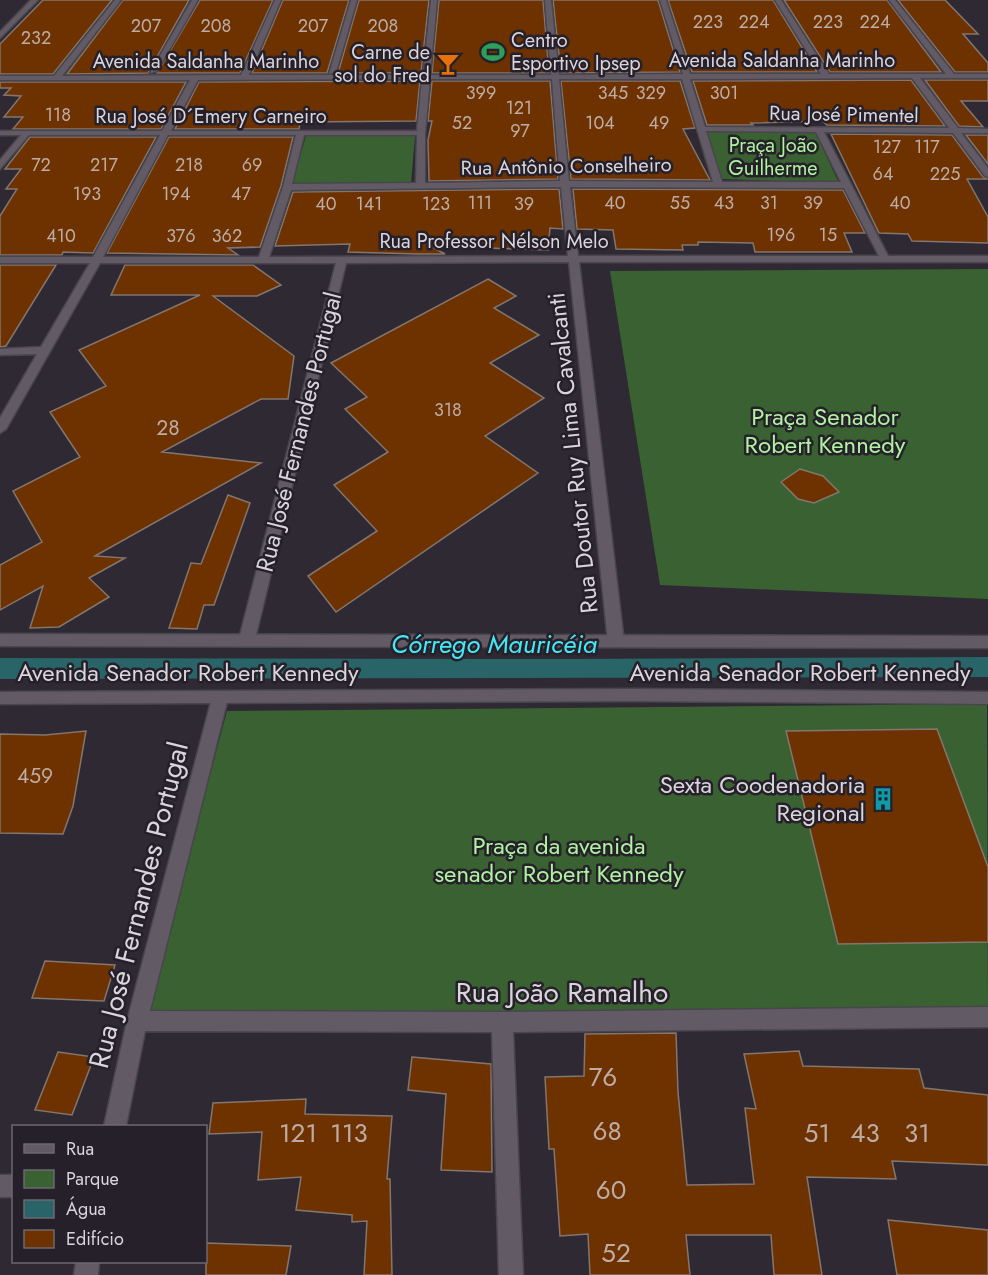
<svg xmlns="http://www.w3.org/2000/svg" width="988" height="1275" viewBox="0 0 988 1275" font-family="Jost,sans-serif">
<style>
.green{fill:#3a6132}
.water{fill:#296468}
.building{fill:#6d3200;stroke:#83766f;stroke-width:1.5}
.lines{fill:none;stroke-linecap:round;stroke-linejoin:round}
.service-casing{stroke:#49454d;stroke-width:3}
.minor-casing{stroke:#49454d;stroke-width:3}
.tertiary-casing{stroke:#49454d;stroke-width:3}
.service{fill:#625b66;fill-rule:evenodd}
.minor{fill:#625b66;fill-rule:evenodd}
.tertiary{fill:#625b66;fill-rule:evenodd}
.labels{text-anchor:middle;stroke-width:5;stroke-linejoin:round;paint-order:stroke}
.far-number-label{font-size:18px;fill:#beaca4}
.far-poi-label{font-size:20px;fill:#d9d5db;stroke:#252029;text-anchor:start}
.far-street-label{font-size:20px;fill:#d9d5db;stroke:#252029}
.far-park-label{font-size:20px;fill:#aef39f;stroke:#252029}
.number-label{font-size:21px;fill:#beaca4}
.park-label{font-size:24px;fill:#aef39f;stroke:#252029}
.street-label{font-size:24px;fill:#d9d5db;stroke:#252029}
.poi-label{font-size:24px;fill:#d9d5db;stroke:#252029;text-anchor:end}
.water-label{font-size:26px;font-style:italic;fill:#45e9f5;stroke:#252029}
.near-number-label{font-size:26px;fill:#beaca4}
.near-street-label{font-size:28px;fill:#d9d5db;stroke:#252029}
</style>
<rect width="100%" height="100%" fill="#2f2933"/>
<path class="green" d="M706 132H815L839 183 721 179Z
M306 136H415L411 183H292Z
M988 269V599L660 585 610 271Z
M987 704 988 1006 523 1013 147 1012 227 711Z"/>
<path class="water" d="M988 657V677L0 679V658L563 659Z"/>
<path class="building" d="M43 0H112L53 74H0V44Z
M123 0H189L148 73 67 74Z
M200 0H273L240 73H157Z
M283 0H349L327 73H252Z
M359 0H429L421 73H338Z
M439 0H543L549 73H432Z
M553 0H658L680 72 561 73Z
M668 0H773L817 72H692Z
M784 0H887L941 72H830Z
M898 0H945L978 34H963L988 63V72H955Z
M911 80 945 126 827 125 822 121 751 123 753 125H707L693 81Z
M925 80H988V101H961L983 127 959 126Z
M420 81 416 121 300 122 299 129H175L199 82Z
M432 81H550L558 179 429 181 428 140 432 121H428Z
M561 81H680L695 128 683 129 710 180 571 179Z
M0 82H186L161 129H13L23 117H4L21 96 4 95 11 88H0Z
M831 134 952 135 983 177 988 179H967L988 217V243L912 241 908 234 879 233Z
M966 135H988V164Z
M30 137H156L93 253 63 252 62 255H0V216L17 189H6L21 169H5Z
M169 137H293L281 186 260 247 228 248 238 255 107 253Z
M559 189 563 229 550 228 548 250 430 246 445 254H418L348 252 350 244 275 246 293 192Z
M573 189 843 190 865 233H844L852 252H755L753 243 698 242V245H682L683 250 616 249 613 230 577 229Z
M0 265H56L6 346 0 347Z
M125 265H253L281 285 257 296H213L294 356 288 399H261L162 452 261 463 95 556 125 558 89 578 109 597 59 627 30 628 43 586 0 610V565L42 542 13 491 80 457 50 412 106 386 79 350 200 295H111Z
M488 279 516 296 494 308 539 335 490 363 544 398 485 436 538 473 336 612 308 576 377 531 334 485 388 452 345 409 367 397 331 363Z
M800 469 823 476 839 492 814 503 798 499 781 482Z
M228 495 250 503 214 605H204L197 629 169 628 191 563 201 564Z
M937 729 988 867V942L838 944 786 731Z
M86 731 73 806 63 834 0 833V734L45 735Z
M45 961 115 965 104 1001 32 998Z
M676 1033 678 1092 687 1185 754 1184 745 1108 756 1109 744 1054 799 1051 803 1066 919 1069 924 1088 988 1095V1165L892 1161 896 1179 807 1177 822 1275H774L771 1235H686L690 1275H590L588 1234 560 1236 554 1149H549L545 1077 584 1076 585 1034Z
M58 1052 94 1057 72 1115 35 1110Z
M412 1057 491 1064 492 1172 441 1170 446 1094 408 1090Z
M306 1099 305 1114 392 1116 387 1179H390L392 1275H364L367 1221 352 1222V1215L296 1210 301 1177 258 1180 262 1132 209 1134 213 1103Z
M888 1220 988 1230V1275H897Z
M206 1243 291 1246 286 1275H206Z"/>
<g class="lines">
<g class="service-casing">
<path id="service" d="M31 0H38L0 38V32Z
M192 0H198L157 71 150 73Z
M351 0H357L336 72 329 74Z"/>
</g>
<g class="minor-casing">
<path id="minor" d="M115 0H121L62 76 241 75 275 0H281L249 75H423L431 0H437L430 75H551L545 0H551L559 75 683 74 660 0H666L690 74H821L775 0H781L829 74H946L889 0H895L954 74H988V78H920L958 128 988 129V133H961L988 168V177L985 176 953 133 824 132 888 256H988V262H579L624 642 621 646H611L608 642 569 262 346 263 255 639 252 643H242L239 639 336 263H100L6 429 0 433V418L37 354 0 355V349L41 347 90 263H0V257H93L160 135H29L0 169V160L21 135H0V131H162L190 80H0V76H54ZM912 78 949 128 705 127 690 79ZM422 79 417 131H171L198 80ZM430 79H552L560 181 425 183V133ZM559 79H682L713 182 569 181ZM706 131 816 132 841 182H722ZM168 135H296L283 187 259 257H103ZM304 135H417L416 183 292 184ZM561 187 568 256 269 257 291 190ZM570 187 844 188 879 256H578Z
M220 692 226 694 228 698 150 1011 502 1012 988 1007V1027L513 1032 523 1275H499L492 1032 145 1031 126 1126H104L127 1021 212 698 214 694Z
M0 1175H14V1197H0Z
M76 1262H99L98 1275H74Z"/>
</g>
<g class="tertiary-casing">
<path id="tertiary" d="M0 634 988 636V648L0 646Z
M633 689 988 692V704L633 701 0 704V692Z"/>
</g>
<use href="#service" class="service"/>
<use href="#minor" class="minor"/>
<use href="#tertiary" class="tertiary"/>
</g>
<defs>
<g id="stadium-bare" transform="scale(1.8)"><path d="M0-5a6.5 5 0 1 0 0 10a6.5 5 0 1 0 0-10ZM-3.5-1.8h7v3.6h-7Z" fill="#2e9e5b" stroke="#252029" stroke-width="2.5" paint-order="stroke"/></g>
<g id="bar-bare" transform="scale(1.8)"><path d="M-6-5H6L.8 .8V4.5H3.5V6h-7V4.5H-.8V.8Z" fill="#e8710a" stroke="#252029" stroke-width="2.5" paint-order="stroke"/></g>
<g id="building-bare" transform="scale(1.8)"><path d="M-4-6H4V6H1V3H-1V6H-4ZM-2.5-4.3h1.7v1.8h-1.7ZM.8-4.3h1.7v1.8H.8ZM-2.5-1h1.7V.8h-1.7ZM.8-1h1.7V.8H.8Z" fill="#0f9aa8" stroke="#252029" stroke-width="2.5" paint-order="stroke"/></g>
</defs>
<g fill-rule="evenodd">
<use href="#stadium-bare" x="493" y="52"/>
<use href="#bar-bare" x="448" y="64"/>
<use href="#building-bare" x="883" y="799"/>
</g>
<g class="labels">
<g class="far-number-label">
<text x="708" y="28">223</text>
<text x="754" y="28">224</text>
<text x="828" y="28">223</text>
<text x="875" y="28">224</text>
<text x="146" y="32">207</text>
<text x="216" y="32">208</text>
<text x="313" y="32">207</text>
<text x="383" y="32">208</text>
<text x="36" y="44">232</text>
<text x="481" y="99">399</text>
<text x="613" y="99">345</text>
<text x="651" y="99">329</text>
<text x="724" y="99">301</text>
<text x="519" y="114">121</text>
<text x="58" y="121">118</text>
<text x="462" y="129">52</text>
<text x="600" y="129">104</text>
<text x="659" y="129">49</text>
<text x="520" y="137">97</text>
<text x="887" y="153">127</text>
<text x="927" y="153">117</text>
<text x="41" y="171">72</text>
<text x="104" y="171">217</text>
<text x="189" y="171">218</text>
<text x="252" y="171">69</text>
<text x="883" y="180">64</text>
<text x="945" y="180">225</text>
<text x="87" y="200">193</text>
<text x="176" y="200">194</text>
<text x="241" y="200">47</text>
<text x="480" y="209">111</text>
<text x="615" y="209">40</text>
<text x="680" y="209">55</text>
<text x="724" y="209">43</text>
<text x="769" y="209">31</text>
<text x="813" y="209">39</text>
<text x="900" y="209">40</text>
<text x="326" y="210">40</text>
<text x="369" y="210">141</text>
<text x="436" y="210">123</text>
<text x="524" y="210">39</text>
<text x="781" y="241">196</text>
<text x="828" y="241">15</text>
<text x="61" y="242">410</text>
<text x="181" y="242">376</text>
<text x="227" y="242">362</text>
<text x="448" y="416">318</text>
</g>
<g class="far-poi-label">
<text x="511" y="47">Centro<tspan x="511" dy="23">Esportivo Ipsep</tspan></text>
<text x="430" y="59" text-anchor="end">Carne de<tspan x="430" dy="23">sol do Fred</tspan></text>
</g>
<g class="far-street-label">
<text x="782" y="67">Avenida Saldanha Marinho</text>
<text x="206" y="68">Avenida Saldanha Marinho</text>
<text transform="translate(844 114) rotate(1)" y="7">Rua José Pimentel</text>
<text x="211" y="123">Rua José D´Emery Carneiro</text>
<text transform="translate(566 166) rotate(-1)" y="7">Rua Antônio Conselheiro</text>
<text x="494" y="248">Rua Professor Nélson Melo</text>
</g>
<g class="far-park-label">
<text x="773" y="152">Praça João<tspan x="773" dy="23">Guilherme</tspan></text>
</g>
<g class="number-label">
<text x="168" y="435">28</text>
<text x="35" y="783">459</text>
</g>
<g class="park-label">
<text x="825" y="425">Praça Senador<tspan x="825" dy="28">Robert Kennedy</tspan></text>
<text x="559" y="854">Praça da avenida<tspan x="559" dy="28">senador Robert Kennedy</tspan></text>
</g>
<g class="street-label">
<text transform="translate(299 432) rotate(-76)" y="8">Rua José Fernandes Portugal</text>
<text transform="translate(573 453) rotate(-96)" y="8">Rua Doutor Ruy Lima Cavalcanti</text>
<text x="188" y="681">Avenida Senador Robert Kennedy</text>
<text x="800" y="681">Avenida Senador Robert Kennedy</text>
</g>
<g class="poi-label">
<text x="865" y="793">Sexta Coodenadoria<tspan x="865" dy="28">Regional</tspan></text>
</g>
<g class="water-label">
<text x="494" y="653">Córrego Mauricéia</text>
</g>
<g class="near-number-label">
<text x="603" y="1086">76</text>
<text x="607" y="1140">68</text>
<text x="298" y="1142">121</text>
<text x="349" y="1142">113</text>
<text x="817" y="1142">51</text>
<text x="865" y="1142">43</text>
<text x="917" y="1142">31</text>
<text x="611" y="1199">60</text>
<text x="616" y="1262">52</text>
</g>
<g class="near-street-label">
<text transform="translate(138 905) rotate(-76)" y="10">Rua José Fernandes Portugal</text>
<text x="562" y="1002">Rua João Ramalho</text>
</g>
</g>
<rect x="12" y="1125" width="195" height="138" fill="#252029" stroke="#6d6870" stroke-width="1.5"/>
<rect x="24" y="1144" width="30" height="9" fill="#625b66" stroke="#6d6870" stroke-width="1.5"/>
<text x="66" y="1155" font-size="18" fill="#d9d5db">Rua</text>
<rect x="24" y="1170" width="30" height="18" fill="#3a6132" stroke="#6d6870" stroke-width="1.5"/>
<text x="66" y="1185" font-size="18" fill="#d9d5db">Parque</text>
<rect x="24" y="1200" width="30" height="18" fill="#296468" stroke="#6d6870" stroke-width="1.5"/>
<text x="66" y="1215" font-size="18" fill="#d9d5db">Água</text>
<rect x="24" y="1230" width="30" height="18" fill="#6d3200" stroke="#6d6870" stroke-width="1.5"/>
<text x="66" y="1245" font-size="18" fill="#d9d5db">Edifício</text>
</svg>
